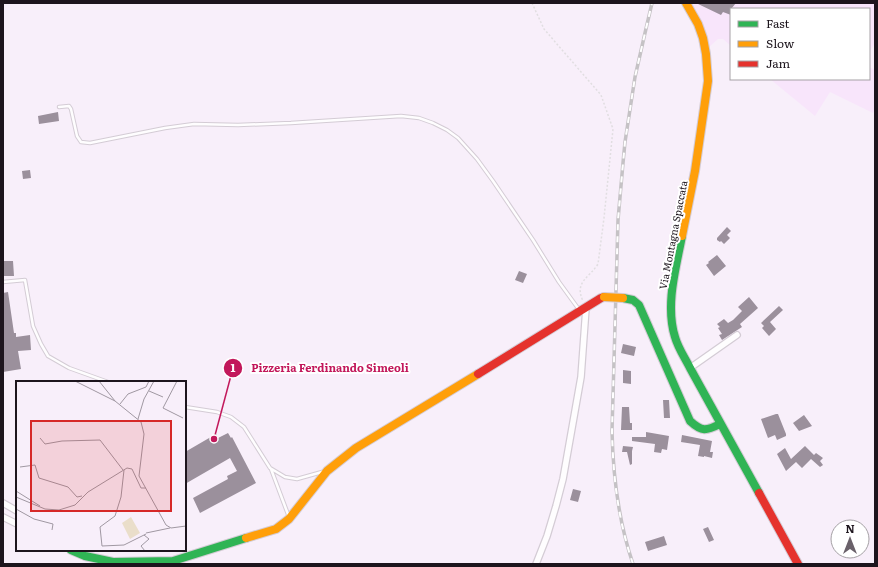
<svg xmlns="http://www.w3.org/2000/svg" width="878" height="567" viewBox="0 0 878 567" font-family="Literata,serif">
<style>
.built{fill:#f8e5fb}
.building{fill:#9b909c}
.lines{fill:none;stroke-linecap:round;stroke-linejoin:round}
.lane-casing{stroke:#d4ccd5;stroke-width:4.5}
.street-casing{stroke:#d4ccd5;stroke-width:8}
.fast-casing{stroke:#d4ccd5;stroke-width:10}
.slow-casing{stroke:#d4ccd5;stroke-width:10}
.jam-casing{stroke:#d4ccd5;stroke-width:10}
.path{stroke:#e1dee1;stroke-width:1.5;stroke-dasharray:2 2;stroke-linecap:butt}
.lane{stroke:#fefdfe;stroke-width:2.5}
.street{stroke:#fefdfe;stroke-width:5.5}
.fast{stroke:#30b455;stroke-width:8}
.slow{stroke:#ff9f0a;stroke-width:8}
.jam{stroke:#e5322d;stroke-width:8}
.rail-casing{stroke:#c5c2c5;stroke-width:3.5}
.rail{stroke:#fff;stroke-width:2;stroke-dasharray:6;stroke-linecap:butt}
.slow-bridge-casing{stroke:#d4ccd5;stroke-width:10;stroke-linecap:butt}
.slow-bridge{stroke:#ff9f0a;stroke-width:8}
.labels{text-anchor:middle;stroke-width:4;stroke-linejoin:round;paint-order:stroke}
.street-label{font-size:10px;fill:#1d151d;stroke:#fff}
.inset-road{fill:none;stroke:#a098a2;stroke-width:1}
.view{fill:#d62828;fill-opacity:0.15;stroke:#d62828;stroke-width:2}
.inset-edge{fill:none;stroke:#1d151d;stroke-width:2}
.leader{fill:none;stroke:#c2185b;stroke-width:1.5}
.callout-dot{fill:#c2185b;stroke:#fff;stroke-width:1.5}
.mark-label{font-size:12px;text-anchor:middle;font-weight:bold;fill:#fff}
.callout-label{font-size:11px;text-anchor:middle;font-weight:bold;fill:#c2185b;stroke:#fff;stroke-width:4;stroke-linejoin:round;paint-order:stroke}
</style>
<rect width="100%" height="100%" fill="#f8effa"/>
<path class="built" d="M689 3H875V43L869 53V9H731V46L723 39H718L709 47 706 35Z
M869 67 875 70V109L873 113 830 92 815 116 770 79H869Z"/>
<path class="building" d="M696 3H736L731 9V15L723 12 721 15Z
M58 112 59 121 39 124 38 116Z
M30 170 31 178 23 179 22 171Z
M727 227 731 231 727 235 730 238 724 244 721 241 720 242 717 240V238Z
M717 255 726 266 714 276 706 265 709 263 708 262Z
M3 261H13L14 276H3Z
M519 271 527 274 523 283 515 280Z
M8 292 14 333H16V337L30 335 31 350 18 351 21 369 3 372V293Z
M749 297 758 308 740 324 742 327 722 340 719 335 722 334 718 328 720 327 717 324 724 319 728 323 733 320 742 311 738 307Z
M779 306 783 310 770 322 776 329 769 336 762 328 764 326 761 323Z
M623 344 636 347 634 356 621 353Z
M623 370 631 371V384L623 383Z
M663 400H669L670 418H664Z
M622 407H629L630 423H632V430H621Z
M776 414H778L786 434V436L777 440 775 435 768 438 761 419Z
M804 415 812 426 799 431 793 423Z
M646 432 669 436 667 450 662 449 661 453 654 452 655 444 632 441V437H646Z
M228 433 231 438 232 437 256 483 200 513 193 498 228 479 227 476 237 471 230 458 185 484V452L216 434 218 438Z
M682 435 712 441 710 452H713L712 458 704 456V457L698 456 700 445 681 442Z
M623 446 633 447 632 451V464L630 465 627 452H622Z
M805 446 814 455 816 453 823 458 820 461 823 465 820 467 811 459 802 468 796 462 786 471 777 454 785 448 791 459Z
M573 489 581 491 578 502 570 500Z
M708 527 714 540 709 542 703 529Z
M664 536 667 545 648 551 645 542Z"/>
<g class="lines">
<g class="lane-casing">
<path id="lane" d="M59 107 69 106 71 109 77 136 81 142 90 143 165 128 194 124 238 125 291 123 401 116 419 118 433 123 447 130 458 138 477 159 493 181 533 240 559 282 580 311
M3 282 25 280 33 326 41 344 48 356 69 368 108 382
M185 407 217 412 231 417 244 427 270 468 285 477 297 479 322 472
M271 469 289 517"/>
</g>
<g class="street-casing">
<path id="street" d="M690 368 737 335
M3 503 17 511
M3 517 17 524
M536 564 547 536 556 506 563 479 581 377 586 308"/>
</g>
<g class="fast-casing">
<path id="fast" d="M682 236C676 268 665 305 675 337 678 348 685 358 690 368L759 493
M623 298 633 300 639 305 690 421C702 432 706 431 720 424
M71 550 85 556 113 562 173 561 246 538"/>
</g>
<g class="slow-casing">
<path id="slow" d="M682 236 695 171 708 81 706 54 703 38 698 24 686 3
M246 538 276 529 289 519 327 471 356 448 478 374"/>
</g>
<g class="jam-casing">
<path id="jam" d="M478 374 601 298 604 297
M759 493 798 564"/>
</g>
<path class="path" d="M532 3 544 29 601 95 613 129 604 218 598 264C589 278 574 282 583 301"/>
<use href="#lane" class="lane"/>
<use href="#street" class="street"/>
<use href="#fast" class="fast"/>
<use href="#slow" class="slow"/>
<use href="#jam" class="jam"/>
<g class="rail-casing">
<path id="rail" d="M633 564C618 520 613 477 612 431L618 220 623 163 625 142 635 77 645 33 652 3"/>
</g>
<use href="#rail" class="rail"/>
<g class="slow-bridge-casing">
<path id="slow-bridge" d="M604 297 623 298"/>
</g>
<use href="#slow-bridge" class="slow-bridge"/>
</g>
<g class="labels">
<g class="street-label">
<text transform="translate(673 235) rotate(-79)" y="4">Via Montagna Spaccata</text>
</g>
</g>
<g transform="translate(16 381)">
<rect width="170" height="170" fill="#f8effa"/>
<path d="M115 136 124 152 114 158 106 142Z" fill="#eadeca"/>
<path class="inset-road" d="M59 0 99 20 125 41 128 53 123 95 150 144 155 147 170 145M83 0 99 20M161 0 147 27 167 37M133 10 147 16M104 23 112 13 130 6 133 0M122 38 128 18 138 0M24 57 29 63 46 60 84 59 107 89M4 86 19 84 23 97 52 106 61 116 66 115M108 89 105 116 99 135 84 146 86 165 108 164 130 153M0 110 24 125M0 116 29 128 43 129 59 124 72 111 111 87 116 88 125 107H130M0 128 18 138 37 143 36 149M130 152 154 147M128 154 133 158 125 165 129 170"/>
<path class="view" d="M15 40H155V130H15Z"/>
<rect width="170" height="170" class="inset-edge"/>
</g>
<path class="leader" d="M214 439L233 368"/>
<g class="callout-dot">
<circle cx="214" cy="439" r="4"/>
<circle cx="233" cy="368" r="10"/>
</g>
<g class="mark-label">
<text x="233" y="372">1</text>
</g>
<g class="callout-label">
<text x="330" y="372">Pizzeria Ferdinando Simeoli</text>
</g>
<rect width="878" height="567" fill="none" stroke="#1d151d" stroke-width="8"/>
<rect x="730" y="8" width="140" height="72" fill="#ffffff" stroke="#a5a1a5"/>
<rect x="738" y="21" width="20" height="6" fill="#30b455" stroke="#a5a1a5"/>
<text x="766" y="28" font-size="12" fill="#1d151d">Fast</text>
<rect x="738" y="41" width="20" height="6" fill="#ff9f0a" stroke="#a5a1a5"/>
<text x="766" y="48" font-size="12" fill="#1d151d">Slow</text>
<rect x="738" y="61" width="20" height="6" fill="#e5322d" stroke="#a5a1a5"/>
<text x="766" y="68" font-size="12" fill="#1d151d">Jam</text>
<g transform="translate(850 539)"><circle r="19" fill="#ffffff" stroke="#a5a1a5"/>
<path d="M0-3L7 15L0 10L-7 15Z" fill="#6a616a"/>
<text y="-6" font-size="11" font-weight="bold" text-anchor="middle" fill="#1d151d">N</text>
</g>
</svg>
